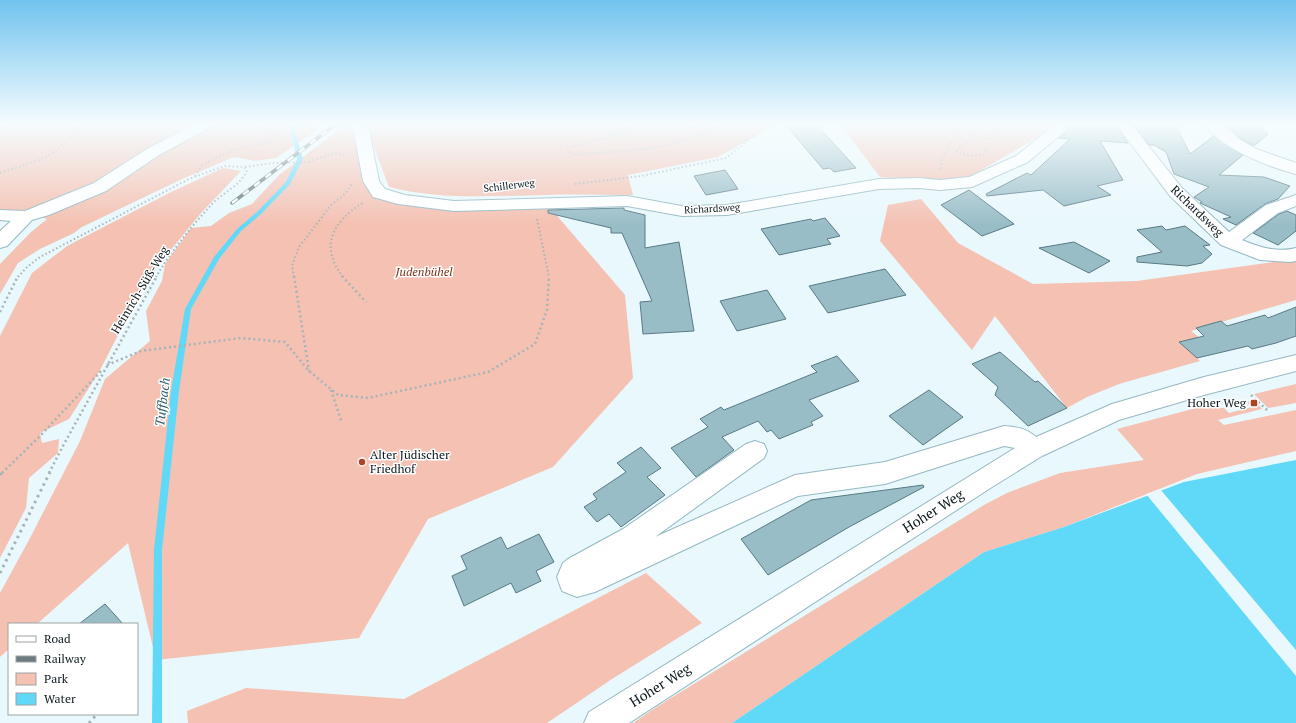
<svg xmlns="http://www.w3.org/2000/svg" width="1296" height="723" viewBox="0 0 1296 723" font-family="'PT Serif',serif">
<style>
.green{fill:#f4c1b2}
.water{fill:#5fd9f7}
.pier{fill:#e9f8fc}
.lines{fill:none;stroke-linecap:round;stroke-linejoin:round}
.stream{fill:#5fd9f7;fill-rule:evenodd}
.building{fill:#99bdc7;stroke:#587a84}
.minor-casing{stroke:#94b8c2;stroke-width:2}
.path-far2{stroke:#a6b4b8;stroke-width:2;stroke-dasharray:1.5 2.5;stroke-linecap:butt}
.path-far1{stroke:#a6b4b8;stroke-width:2.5;stroke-dasharray:2 3;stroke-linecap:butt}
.path{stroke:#a6b4b8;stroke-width:3;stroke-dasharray:2.5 4;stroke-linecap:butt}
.minor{fill:#fff;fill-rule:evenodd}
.rail-casing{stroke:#6c7b7f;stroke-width:3.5}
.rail{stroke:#fff;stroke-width:2.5;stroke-dasharray:7;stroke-linecap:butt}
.poi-dot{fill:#ad4525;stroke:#fff;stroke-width:1.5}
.labels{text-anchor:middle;stroke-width:3;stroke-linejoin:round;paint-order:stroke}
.far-street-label{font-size:10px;fill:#0a181c;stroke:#fff}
.street-label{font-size:12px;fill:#0a181c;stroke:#fff}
.park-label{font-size:12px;font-style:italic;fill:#7f3017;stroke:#fff}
.poi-label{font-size:12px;fill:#0a181c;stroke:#fff;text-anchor:end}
.water-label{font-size:13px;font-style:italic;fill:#295c69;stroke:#fff}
.near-street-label{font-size:14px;fill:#0a181c;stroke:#fff}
</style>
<rect width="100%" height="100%" fill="#e9f8fc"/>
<path class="green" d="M0 124H311L317 130 276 158 256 161 234 157 182 179 82 227 74 233 40 249 18 263 0 294V264L30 233 47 219 16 210 0 212Z
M365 124H777L718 157 628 175 633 195C603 195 573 194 544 195 491 196 441 200 389 187Z
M840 124H1059L1056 127 971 176 945 181 880 177Z
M344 126 355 132 372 195 390 202 465 208 547 204 625 295 633 378 553 467 428 519 359 638 156 660 128 543 37 624H9V649L0 657V593L30 538 80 441 105 379 150 341 146 311 162 281 165 264 191 228 211 226 229 213 252 204 279 175Z
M223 168 241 171 201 213 156 268 133 306 99 372 69 419 40 433 42 443 59 439 58 453 29 478 26 508 0 558V336L32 273 67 246 169 193Z
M921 199 958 243 1033 284 1137 281 1296 259V300L1191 331 1218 352 1197 358 1200 361 1119 384 1087 397 1067 408 995 316 972 350 880 241 888 205Z
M1296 384V403L1268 408 1254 394Z
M1250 401 1253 403 1256 402 1262 409 1218 420 1224 425 1296 410V451L1197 474 1064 527 984 552 732 723H633L658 706 984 505 1007 493 1060 473 1144 460 1117 429 1215 403 1220 408H1224L1229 413 1252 407 1247 402Z
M646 573 702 623 612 679 547 723H188L187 711 246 688 404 699Z"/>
<path class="water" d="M1296 460V723H732L984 552 1064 527 1184 482Z"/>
<path class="pier" d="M1160 489 1296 650V676L1146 494Z"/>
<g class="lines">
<path class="stream" d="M289 124H293L303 159 290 184 261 214 241 231 219 259 191 309 179 391 162 550V723H152L154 550 171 391 185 309 214 257 237 229 257 212 286 182 297 159Z"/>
</g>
<path class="building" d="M785 124H816L856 168 834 172 830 168 823 169Z
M1074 124H1115L1128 143 1100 141 1123 180 1097 186 1111 195 1064 206 1043 190 987 196 986 194 1027 173 1031 175 1070 139 1059 138Z
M1133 124H1175L1190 154 1214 136 1243 155 1219 175 1264 177 1290 186 1278 199 1265 204 1236 225 1223 219 1231 217 1200 203 1202 202 1194 197 1209 187 1174 174 1166 152 1154 145H1149Z
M1230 124H1256L1268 134 1254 146 1240 138 1227 126Z
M725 170 738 189 706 195 694 176Z
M969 190 1014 224 982 236 941 205Z
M624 208V210L645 215V248L679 242 694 331 643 334 640 302 652 301 622 233H611V228L548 213V210Z
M1287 211 1296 215V231L1278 245 1253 233 1279 214Z
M825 218 840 236 827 239 831 244 779 255 761 229 811 219 813 221Z
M1162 226 1166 230 1185 226 1210 245 1203 246 1212 254 1202 263 1187 266 1137 262V257L1162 252 1137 230Z
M1074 242 1110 261 1089 273 1039 248Z
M885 269 906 295 828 313 809 286Z
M767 290 786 319 737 331 720 301Z
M1296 307V336L1276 343 1252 349 1248 346 1197 358 1179 342 1204 336 1196 328 1221 321 1227 326 1265 315 1268 318Z
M1000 352 1035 382 1038 381 1067 408 1028 426 995 395 998 387 972 364Z
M837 356 859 381 809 400 823 416 811 422 813 425 779 439 771 430 767 432 758 421 722 437 734 450 696 477 671 448 708 427 700 419 721 407 724 410 817 372 811 366Z
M929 390 963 417 923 445 889 416Z
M641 447 661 468 647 477 665 495 621 527 609 514 597 522 584 507 597 499 593 494 626 472 617 463Z
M923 485 924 487 849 527 768 575 741 539 811 500Z
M539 534 554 562 536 571 541 581 516 593 511 583 464 606 452 576 467 569 461 556 501 537 507 549Z
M105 604 123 624H79Z"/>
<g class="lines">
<g class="minor-casing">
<path id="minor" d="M195 124H214L211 127 159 155 106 191 49 215 32 220 7 246 0 248V231L11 221 0 220V210L25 211 94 183 147 149Z
M344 124C353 124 363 121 369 130L379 181 385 189 405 195 454 201 627 196 682 206 727 205 879 179 919 178 940 180 969 177 1016 156 1056 124H1073L1028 162 972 187 940 190 919 188 879 189 727 215 682 216 627 206 454 211 398 204 373 197 363 181 354 132 346 127Z
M1116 124H1131L1182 188 1229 232 1266 205 1296 195V206L1278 213 1242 240C1259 247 1277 253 1296 248V261L1290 262 1260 260 1221 245 1170 196Z
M1206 124H1222L1239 139 1256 149 1296 163V174C1271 168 1217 147 1206 124Z
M1296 355V371L1204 395 1119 420 1042 456 992 487 629 723H584L589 712 1015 448 1004 446 885 484 798 496 595 592 577 597 562 591 557 577 563 563 568 559 623 529 746 444 755 441 764 444 767 451 764 458 655 537 795 475 885 462 1004 426C1017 427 1025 428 1036 437L1112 404 1204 377Z"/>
</g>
<path class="path-far2" d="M640 124 608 137 568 148 569 154C611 153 658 151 698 136 706 133 713 128 720 124
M688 124 687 126 689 127 715 124
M975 124 967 142 957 151C966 156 974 157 984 154L991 137 999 124
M0 129 11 124
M245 167 273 163 308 162 332 154H340L347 157
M941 169 942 160 962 124
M0 173 37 161 53 153 83 124
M195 176 201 166 218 157 237 149 271 142 281 134 258 128 256 125 258 124
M575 184 641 176 726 158 768 124
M537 219 549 277
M18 277 27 267 40 257 189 179 224 166 244 167 247 170C241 186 223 192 212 204 192 226 171 251 156 277
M294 277 292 266 299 247 332 204 343 196 352 184
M343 277C318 245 334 221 364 202"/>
<path class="path-far1" d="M294 276 309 371
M342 276 366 302
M0 312 18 276
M107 365 141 351 241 338 285 342 309 371 338 395 368 398 488 372 535 344 547 310 549 276
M331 390 342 423
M1251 395 1268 411
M2 473 40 436 103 369
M49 473 64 444 157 276"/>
<path class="path" d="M0 475 3 472
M0 573 50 472
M89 723 97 714"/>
<use href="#minor" class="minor"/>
<g class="rail-casing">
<path id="rail" d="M232 203 336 124"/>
</g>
<use href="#rail" class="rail"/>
</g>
<linearGradient id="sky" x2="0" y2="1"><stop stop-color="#71c3ee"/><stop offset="0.55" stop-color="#f5fcfe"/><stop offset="1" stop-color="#f5fcfe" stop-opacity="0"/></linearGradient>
<rect width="1296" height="225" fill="url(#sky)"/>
<g class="poi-dot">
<rect x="1250" y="399" width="8" height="8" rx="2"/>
<circle cx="362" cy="462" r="4"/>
</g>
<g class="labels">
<g class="far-street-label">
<text transform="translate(509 185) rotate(-7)" y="4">Schillerweg</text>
<text transform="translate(712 208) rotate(-3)" y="4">Richardsweg</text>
</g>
<g class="street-label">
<text transform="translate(1197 211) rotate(44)" y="4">Richardsweg</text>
<text transform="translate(140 290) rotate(-59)" y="4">Heinrich-Süß-Weg</text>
</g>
<g class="park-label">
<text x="424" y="276">Judenbühel</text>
</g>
<g class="poi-label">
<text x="1246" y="407">Hoher Weg</text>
<text x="370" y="459" text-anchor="start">Alter Jüdischer<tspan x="370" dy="14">Friedhof</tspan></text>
</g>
<g class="water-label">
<text transform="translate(162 402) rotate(-83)" y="5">Tuffbach</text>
</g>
<g class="near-street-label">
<text transform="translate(933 511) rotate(-32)" y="5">Hoher Weg</text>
<text transform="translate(660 685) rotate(-32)" y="5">Hoher Weg</text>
</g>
</g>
<rect x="8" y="623" width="130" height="92" fill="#ffffff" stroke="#9da3a4"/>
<rect x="16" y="636" width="20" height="6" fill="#ffffff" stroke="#9da3a4"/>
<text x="44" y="643" font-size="12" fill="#0a181c">Road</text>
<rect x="16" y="656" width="20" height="6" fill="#6c7b7f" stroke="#9da3a4"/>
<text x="44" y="663" font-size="12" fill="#0a181c">Railway</text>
<rect x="16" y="673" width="20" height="12" fill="#f4c1b2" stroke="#9da3a4"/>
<text x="44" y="683" font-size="12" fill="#0a181c">Park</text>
<rect x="16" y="693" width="20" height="12" fill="#5fd9f7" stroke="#9da3a4"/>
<text x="44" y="703" font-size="12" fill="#0a181c">Water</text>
</svg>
